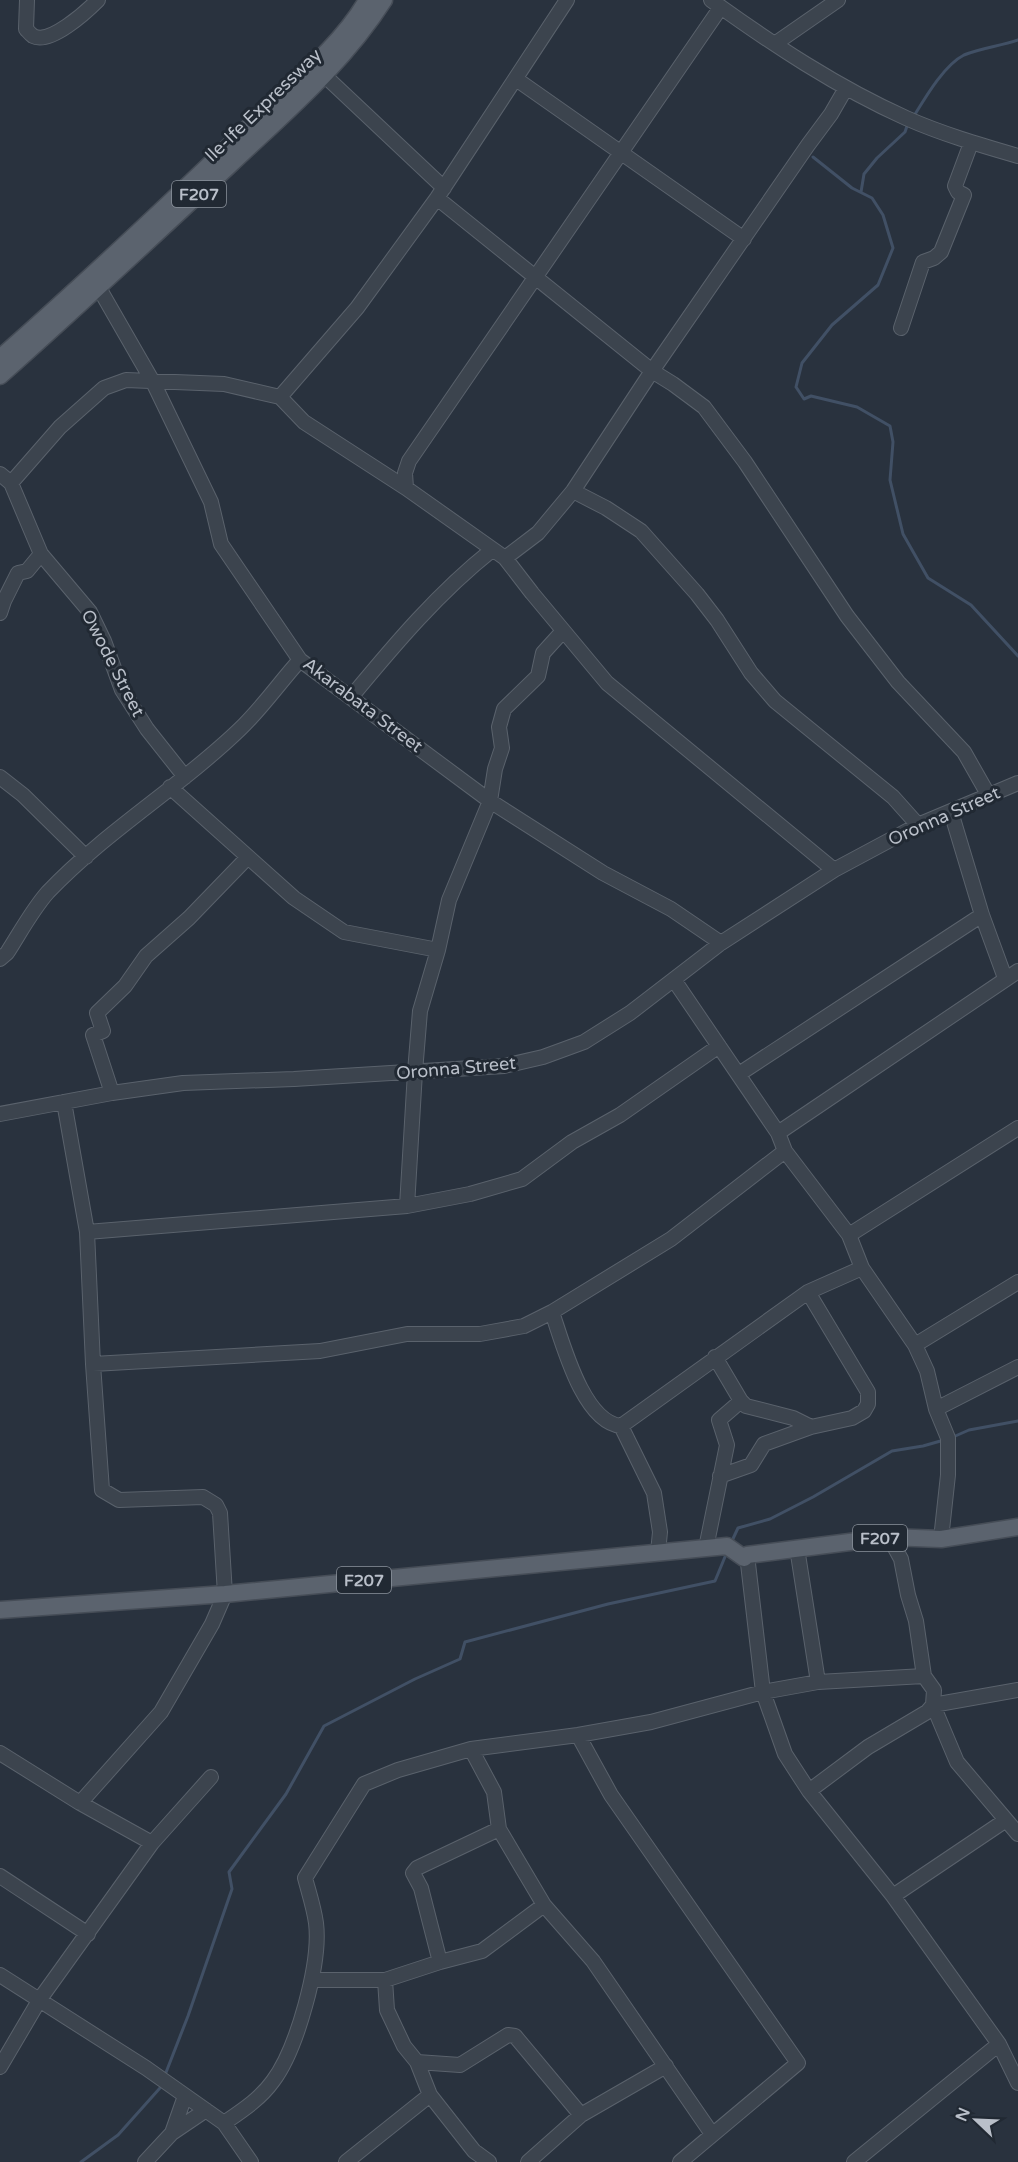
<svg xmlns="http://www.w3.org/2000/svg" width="1018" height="2162" viewBox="0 0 1018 2162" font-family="'Varela Round',sans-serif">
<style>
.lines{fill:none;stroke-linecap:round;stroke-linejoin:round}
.stream{stroke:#415065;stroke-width:3}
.minor-casing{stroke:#5a626c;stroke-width:16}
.major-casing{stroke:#464d57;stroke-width:19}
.minor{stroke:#3c444e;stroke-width:14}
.major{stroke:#5b636e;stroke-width:16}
.labels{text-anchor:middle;stroke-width:6;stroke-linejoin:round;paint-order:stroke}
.shield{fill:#212933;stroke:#8b929c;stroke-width:1.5}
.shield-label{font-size:16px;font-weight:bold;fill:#b9bfc9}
.street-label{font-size:18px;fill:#b9bfc9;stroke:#212933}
</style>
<rect width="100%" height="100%" fill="#29323e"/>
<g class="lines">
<path class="stream" d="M914 116C925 98 944 65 964 55 981 48 1001 46 1018 40
M813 157 852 188 872 198 883 215 893 248 878 285 832 325 802 363 796 387 804 399 811 396 857 407 890 426 893 442 890 480 903 534 928 578 971 605 1018 656
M861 192 864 174 877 158 905 132 908 123
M953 1437 969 1430 1018 1421
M731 1543 738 1528 770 1519 813 1497 892 1451 923 1446 944 1440
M165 2075 188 2016 232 1889 229 1872 286 1794 324 1726 415 1679 460 1659 465 1642 608 1604 715 1581 727 1552
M81 2162 118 2135 160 2088 162 2084"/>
<g class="minor-casing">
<path id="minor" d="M27 0 26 29C28 31 30 34 33 36 50 45 86 12 98 0
M711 0C772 44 837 87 906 118 942 134 980 145 1018 156
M776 43 838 0
M324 75 444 188
M516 79 744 239
M437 198 652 371 673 384 704 407 745 462 847 616 898 682 964 752 989 796
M99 288 153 382 211 502 221 544 300 660 490 801 603 873 671 909 721 943
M901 328 923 262 934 258 941 252 964 195 958 192 955 186 971 143
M280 397 357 308 437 198 567 0
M0 474 11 483 41 554 90 612 104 641 122 690 147 729 185 777
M11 483 60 427 104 388 126 380 224 384 280 397 304 422 406 488 505 558 532 593 607 683 834 870
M406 488 405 473 409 461 721 7
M573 491 606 508 641 531 697 594 717 620 751 673 775 701 893 797 918 825
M505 558 538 533 573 491 652 371 808 145 831 114 846 88
M0 613 4 601 18 573 27 571 41 554
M352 696C395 644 439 592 492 550
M0 777 23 795 86 857
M170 787 294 898 344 932 438 950
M951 812 982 915 1005 978
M0 959 7 953C20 933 32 910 48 892 106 831 180 787 240 729 262 708 280 682 300 660
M674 980 778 1133 785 1151 849 1235 862 1268 915 1345 927 1371 936 1409 948 1438V1475L941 1539
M739 1074 982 915
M112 1093 93 1035 103 1031 97 1013 125 986 146 956 189 918 248 857
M64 1102 87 1232 93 1364 102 1490 119 1500 203 1497 216 1505 220 1513 225 1594 212 1624 161 1712 80 1803
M0 1114 112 1093 183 1083 294 1079 504 1066 543 1057 584 1042 630 1013 721 943 834 870 918 825 1018 783
M778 1133 1018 971
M407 1206 415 1072 420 1011 438 950 449 900 490 801 495 769 502 748 499 727 504 709 538 676 543 653 563 631
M87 1232 407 1206 470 1194 522 1179 572 1142 620 1115 719 1046
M849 1235 1018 1128
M552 1312C563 1344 583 1422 621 1426L808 1292 862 1268
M915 1345 1018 1282
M93 1364 320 1351 407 1334H480L524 1326 552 1312 671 1239 785 1151
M741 1401 746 1406 793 1418 811 1427
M936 1409 1018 1367
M621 1426 654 1493 660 1532 658 1552
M720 1476 751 1465 764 1444 811 1427 852 1418 864 1411 868 1404V1392L808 1292
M889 1537 901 1559 908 1595 916 1621 924 1676 934 1690 933 1705 957 1762 1018 1834
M711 1548 707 1543 727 1445 719 1420 741 1401 715 1357
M797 1548 818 1682
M747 1555 763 1692 785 1754 809 1791 893 1896 999 2044 1018 2083
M578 1735 611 1795 798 2063 680 2162
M471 1749 494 1792 499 1829 544 1905 593 1961 712 2134
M0 1753 80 1803 152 1843
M809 1791 868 1747 927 1712 933 1705 1018 1690
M0 1876 88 1934
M893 1896 1006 1820
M440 1962 421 1888 413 1873 417 1868 499 1829
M0 1975 146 2068 224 2123 251 2162
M313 1980H385
M417 2062 460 2065 508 2035 515 2036 581 2115
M0 2067 40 1999 152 1843 211 1777
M430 2095 474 2151 489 2162
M224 2123C243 2110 260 2099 273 2081 297 2049 321 1963 316 1923 314 1908 309 1893 305 1878L364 1784 398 1770 471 1749 578 1735 651 1722 763 1692 818 1682 924 1676
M172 2133 185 2096
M145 2162 172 2133 206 2110
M346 2162 430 2095 417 2062 404 2046 387 2010 385 1980 440 1962 482 1951 544 1905
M528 2162 581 2115 666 2066
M854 2162 999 2044"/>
</g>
<g class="major-casing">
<path id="major" d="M0 358C87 281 172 201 256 120 292 85 343 43 367 0
M0 376C79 306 155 235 232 163 286 112 344 63 384 0
M0 1610 225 1594 727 1546 744 1558 747 1555 889 1537 941 1539 1018 1527"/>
</g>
<use href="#minor" class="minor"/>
<use href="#major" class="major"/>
</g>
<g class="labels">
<g class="shield">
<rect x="172" y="181" width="54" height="26" rx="4.5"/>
<rect x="853" y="1525" width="54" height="26" rx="4.5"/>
<rect x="337" y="1567" width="54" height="26" rx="4.5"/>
</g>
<g class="shield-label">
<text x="199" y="200">F207</text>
<text x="880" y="1544">F207</text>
<text x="364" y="1586">F207</text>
</g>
<g class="street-label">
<text transform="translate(263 105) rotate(-44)" y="6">Ile-Ife Expressway</text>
<text transform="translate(113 663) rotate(63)" y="6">Owode Street</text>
<text transform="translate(363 705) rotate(37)" y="6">Akarabata Street</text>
<text transform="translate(944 816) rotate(-24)" y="6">Oronna Street</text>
<text transform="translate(456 1068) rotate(-5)" y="6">Oronna Street</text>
</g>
</g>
<g transform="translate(976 2120) rotate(293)" stroke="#212933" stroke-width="4.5" paint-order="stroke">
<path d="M0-4.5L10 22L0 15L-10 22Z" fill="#b9bfc9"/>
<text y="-9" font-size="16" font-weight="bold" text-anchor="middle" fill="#b9bfc9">N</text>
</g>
</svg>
